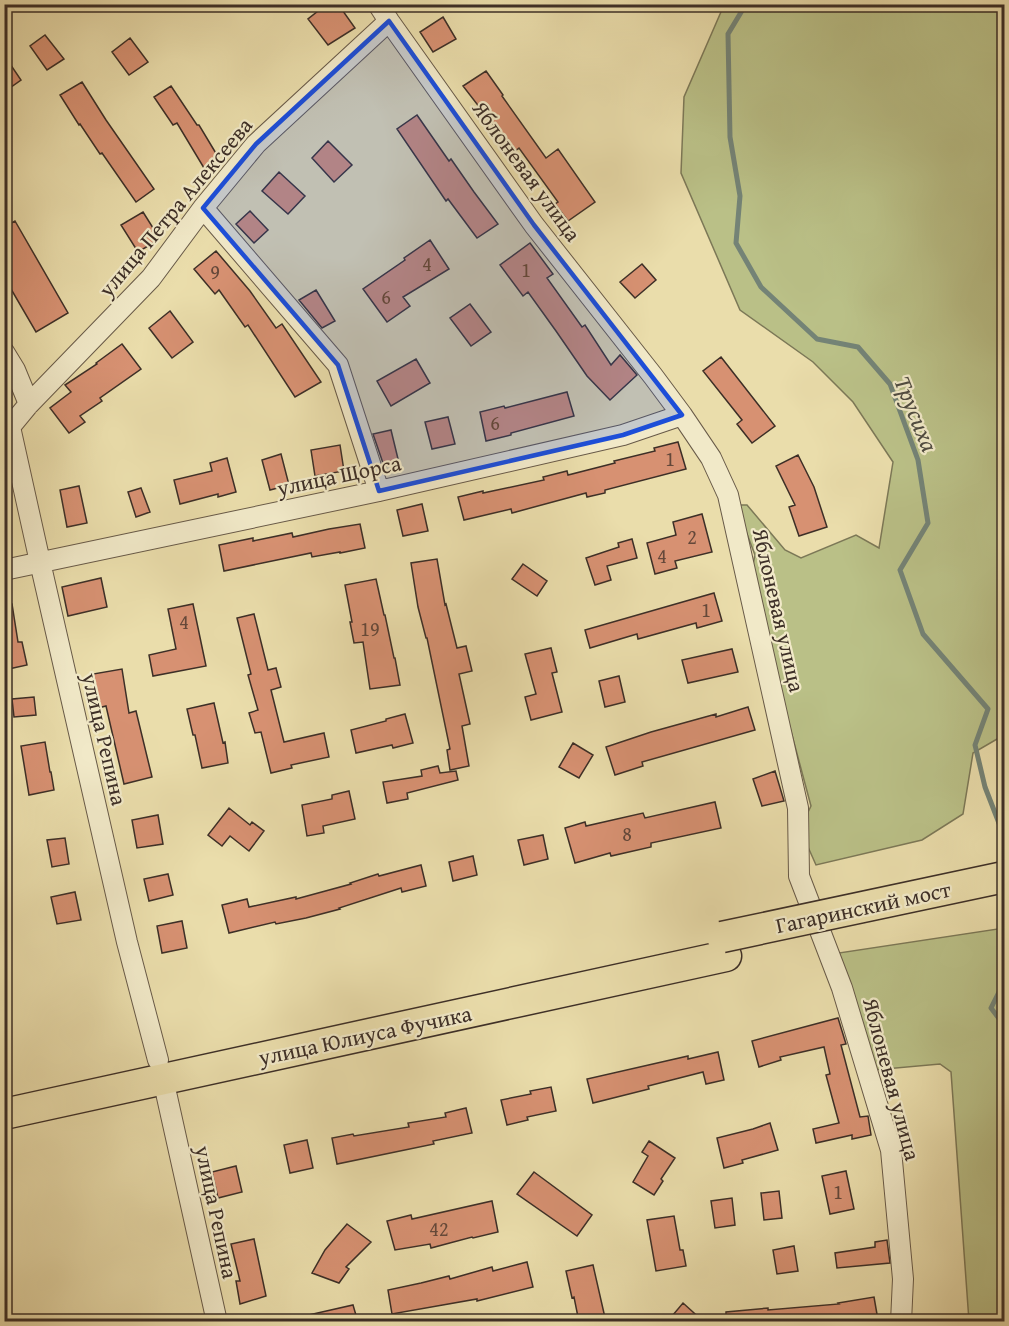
<svg xmlns="http://www.w3.org/2000/svg" width="1009" height="1326" viewBox="0 0 1009 1326" font-family="'Gentium Book Plus',serif">
<style>
.green{fill:#bac087;stroke:#7c7857;stroke-width:1.5}
.lines{fill:none;stroke-linecap:round;stroke-linejoin:round}
.stream{stroke:#748376;stroke-width:5}
.building{fill:#d79172;stroke:#3d2f27;stroke-width:1.5}
.minor-casing{stroke:#685a48;stroke-width:22}
.primary-casing{stroke:#3d2f27;stroke-width:33}
.minor{stroke:#f1e9c8;stroke-width:20}
.primary{stroke:#eaddab;stroke-width:30}
.primary-bridge-casing{stroke:#3d2f27;stroke-width:33;stroke-linecap:butt}
.primary-bridge{stroke:#eaddab;stroke-width:30}
.marked{fill:#1d4ed8;fill-opacity:0.2;stroke:#1d4ed8;stroke-width:4.5;stroke-linejoin:round}
.labels{text-anchor:middle;stroke-width:4.5;stroke-linejoin:round;paint-order:stroke}
.number-label{font-size:20px;fill:#64483a}
.street-label{font-size:22px;fill:#3d2f27;stroke:#f1e9c8}
.water-label{font-size:24px;font-style:italic;fill:#4f4b41;stroke:#f1e9c8}
</style>
<rect width="100%" height="100%" fill="#eaddab"/>
<filter id="stains"><feTurbulence type="fractalNoise" baseFrequency=".00333" numOctaves="4"/><feColorMatrix values="0 0 0 0 .2 0 0 0 0 .09 0 0 0 0 .02 0 0 0 .5 -.17"/></filter>
<radialGradient id="worn" r=".72"><stop offset=".6" stop-color="#630" stop-opacity="0"/><stop offset="1" stop-color="#630" stop-opacity=".3"/></radialGradient>
<path class="green" d="M724 5H1004V735L973 753 963 814 922 840 816 865 800 829 811 806 750 578 755 555 736 505H747L785 550 801 558 856 535 879 548 893 462 853 402 813 362 740 310 681 173 684 97Z
M1004 928V1321H969L951 1072 940 1064 874 1070 832 954Z"/>
<g class="lines">
<path class="stream" d="M746 4 728 34 730 137 740 196 736 243 761 287 817 339 858 347 890 384 918 460 928 523 900 570 923 634 988 709 975 745 985 787 1004 836
M1004 986H1002L991 1008 1004 1025"/>
</g>
<path class="building" d="M327 4H338L355 28 328 45 308 19Z
M443 17 456 39 433 52 420 32Z
M45 35 64 59 47 70 30 46Z
M130 38 148 62 129 75 112 52Z
M4 55 21 80 4 92Z
M486 71 503 95 502 96 546 158 558 149 595 202 568 221 555 204 558 202 519 148 514 152 463 86Z
M82 82 106 120 154 189 136 202 102 153 100 154 80 124 79 125 60 95Z
M171 86 197 125H199L217 155 204 168 177 123 173 125 154 97Z
M417 115 449 161 451 159 474 192 498 224 477 238 448 199 446 201 397 129Z
M328 141 352 165 334 182 312 158Z
M279 172 305 196 288 214 262 191Z
M250 211 268 230 254 243 236 224Z
M143 212 160 239 138 252 121 225Z
M15 221 68 313 36 332 4 277V227Z
M430 240 449 269 403 297 410 306 387 322 363 289 405 260 404 258Z
M530 243 553 274 547 278 582 327 585 325 611 365 620 355 637 375 610 400 587 376 556 331 528 292 523 296 500 265Z
M216 251 250 291 276 328 282 324 321 382 295 397 248 325 245 327 219 290 215 294 194 269Z
M642 264 656 280 635 298 620 282Z
M316 290 335 321 322 328 299 300Z
M470 304 491 332 471 346 450 318Z
M170 311 193 342 172 358 149 328Z
M122 344 141 369 100 398 102 401 80 416 85 422 69 433 50 408 71 392 65 385 97 364 96 363Z
M721 357 775 426 752 443 737 424 742 420 703 371Z
M416 359 430 383 391 406 377 381Z
M567 392 574 416 511 433V435L486 441 480 412 504 406 505 408Z
M448 417 455 444 432 449 425 422Z
M391 430 399 463 384 466 373 434Z
M678 442 686 469 605 490V493L587 497 586 493 512 513 511 509 464 520 458 497 483 491V493L544 480 543 477 567 471 568 475 615 463 614 461 655 451 654 448Z
M340 445 344 471 315 476 311 450Z
M281 454 289 485 270 490 262 460Z
M798 455 814 487 827 527 799 536 789 507 795 505 776 466Z
M227 458 236 492 218 497V494L180 504 174 480 212 471 210 463Z
M79 486 87 523 67 527 60 490Z
M141 488 150 512 136 517 128 492Z
M422 504 428 531 403 536 397 510Z
M702 514 712 552 675 561 677 568 655 574 647 543 676 535 673 522Z
M360 524 365 548 340 553V552L312 557 311 553 224 571 219 545 253 538V541L292 533 293 537 329 529Z
M632 539 637 558 607 566 611 580 595 585 586 558 619 547 618 543Z
M437 559 445 605 446 604 457 648 466 646 472 671 459 674 470 724 462 726 469 766 450 770 447 750 450 749 427 638H426L418 607 411 563Z
M523 564 547 581 537 596 512 579Z
M101 578 107 607 68 616 62 587Z
M376 579 384 615H385L394 658H395L400 685 370 689 363 642 354 643 350 622H352L345 585Z
M714 593 722 621 697 628 696 623 638 639 637 634 590 648 585 630Z
M4 604H12L18 642H22L27 665 4 670Z
M193 604 206 666 153 676 149 655 176 649 168 609Z
M254 614 268 670 276 668 281 687 271 690 284 742 324 733 329 757 291 765 292 768 271 773 261 732 255 733 249 713 258 710 248 675 251 674 237 618Z
M551 648 557 672 552 673 562 712 531 720 525 697 536 694 525 654Z
M732 649 738 672 688 683 682 660Z
M122 669 129 713 136 711 152 777 124 784 106 706 98 708 93 674Z
M619 676 625 702 605 707 599 681Z
M34 697 36 715 14 717 12 699Z
M214 703 223 743 225 742 228 763 202 768 195 735H193L187 709Z
M748 707 755 730 642 762 643 766 615 775 606 747 651 732 716 714V717Z
M405 714 413 743 393 748 392 745 356 753 351 730 386 721V719Z
M45 742 50 772H51L54 790 29 795 21 746Z
M573 743 593 755 579 778 559 767Z
M438 766 440 773 456 771 458 780 407 793 408 799 387 803 383 782 422 776 421 770Z
M775 771 784 801 762 806 753 779Z
M349 791 355 819 323 826 324 833 307 836 302 805 332 799V795Z
M715 802 721 828 651 843V847L611 856 610 853 575 863 565 828 585 822 586 826 643 813 645 818Z
M229 808 250 825 252 822 264 831 249 851 230 836 222 846 208 835Z
M158 815 163 844 137 848 132 820Z
M543 835 548 859 524 865 518 840Z
M65 838 69 864 52 867 47 840Z
M473 856 477 875 453 881 449 862Z
M421 865 426 886 402 892 401 888 339 908 340 909 306 918 276 924 275 922 229 933 222 905 247 899 249 907 296 897V899L351 884 350 883 378 874 379 876Z
M168 874 173 895 149 901 144 879Z
M75 892 81 920 57 924 51 897Z
M182 921 187 948 162 953 157 926Z
M838 1018 846 1044 841 1045 860 1117 868 1116 871 1135 852 1139V1135L816 1143 813 1129 839 1123 826 1075 830 1074 824 1047 780 1057 781 1060 759 1067 752 1041Z
M718 1052 724 1080 706 1084 703 1072 648 1086 649 1089 593 1103 587 1079 688 1056V1059Z
M551 1087 556 1111 527 1117 528 1120 507 1125 501 1100 531 1094 530 1091Z
M466 1108 472 1133 433 1141 434 1144 337 1164 332 1138 353 1134 354 1136 409 1127 408 1123 446 1117 445 1113Z
M770 1123 778 1150 742 1160 743 1163 724 1168 717 1138 753 1129Z
M307 1140 313 1168 290 1173 284 1145Z
M649 1141 675 1158 661 1179 663 1181 654 1195 633 1182 648 1156 642 1152Z
M236 1166 242 1192 218 1198 212 1172Z
M846 1171 854 1209 830 1214 822 1176Z
M534 1172 592 1215 577 1236 517 1194Z
M779 1191 782 1218 764 1220 761 1193Z
M732 1198 735 1225 715 1228 711 1201Z
M492 1201 498 1232 473 1238 472 1237 431 1248 430 1244 395 1250 387 1221 411 1215 412 1219Z
M674 1216 680 1250H683L686 1266 656 1271 647 1220Z
M347 1224 371 1242 346 1267 349 1269 339 1283 312 1273 325 1250Z
M254 1239 266 1296 240 1304 236 1281H240L231 1244Z
M887 1240 890 1263 837 1268 835 1253 875 1247V1242Z
M794 1246 798 1271 777 1274 773 1250Z
M527 1262 533 1287 477 1301V1299L392 1314 388 1290 421 1283 449 1276 450 1279 492 1267 493 1271Z
M593 1265 606 1322H579L574 1297 572 1298 566 1271Z
M874 1297 878 1320 866 1322H726V1312L768 1308V1310L839 1304 838 1303Z
M683 1303 704 1322H667Z
M353 1305 358 1322H305L304 1316Z"/>
<g class="lines">
<g class="minor-casing">
<path id="minor" d="M378 4 389 21 534 225 653 376 682 415 711 458 728 495 798 808 799 876 842 988 891 1150 903 1279 901 1322
M203 208 338 365 379 491
M4 352 15 370 29 404
M10 427 40 562 127 942 158 1060
M4 432 10 427 29 404 151 278 203 208 256 144 389 21
M4 570 379 491 623 435 682 415
M163 1079 217 1322"/>
</g>
<g class="primary-casing">
<path id="primary" d="M4 1114 726 956"/>
</g>
<use href="#minor" class="minor"/>
<use href="#primary" class="primary"/>
<g class="primary-bridge-casing">
<path id="primary-bridge" d="M722 937 1004 877"/>
</g>
<use href="#primary-bridge" class="primary-bridge"/>
</g>
<path class="marked" d="M389 21 534 225 682 415 623 435 379 491 338 365 203 208 256 144Z"/>
<g class="labels">
<g class="number-label">
<text x="427" y="271">4</text>
<text x="526" y="277">1</text>
<text x="215" y="279">9</text>
<text x="386" y="304">6</text>
<text x="495" y="430">6</text>
<text x="670" y="466">1</text>
<text x="692" y="544">2</text>
<text x="662" y="563">4</text>
<text x="706" y="617">1</text>
<text x="184" y="629">4</text>
<text x="370" y="636">19</text>
<text x="627" y="841">8</text>
<text x="838" y="1199">1</text>
<text x="439" y="1236">42</text>
</g>
<g class="street-label">
<text transform="translate(527 171) rotate(54)" y="8">Яблоневая улица</text>
<text transform="translate(175 207) rotate(-50)" y="8">улица Петра Алексеева</text>
<text transform="translate(339 475) rotate(-12)" y="8">улица Щорса</text>
<text transform="translate(779 610) rotate(77)" y="8">Яблоневая улица</text>
<text transform="translate(105 739) rotate(77)" y="8">улица Репина</text>
<text transform="translate(863 907) rotate(-12)" y="8">Гагаринский мост</text>
<text transform="translate(365 1035) rotate(-12)" y="8">улица Юлиуса Фучика</text>
<text transform="translate(892 1079) rotate(75)" y="8">Яблоневая улица</text>
<text transform="translate(217 1212) rotate(78)" y="8">улица Репина</text>
</g>
<g class="water-label">
<text transform="translate(916 414) rotate(68)" y="8">Трусиха</text>
</g>
</g>
<rect width="1009" height="1326" fill="none" stroke="#eaddab" stroke-width="24"/>
<rect x="6" y="6" width="997" height="1314" fill="none" stroke="#3d2f27" stroke-width="3"/>
<rect x="12" y="12" width="985" height="1302" fill="none" stroke="#3d2f27" stroke-width="1.5"/>
<rect width="100%" height="100%" filter="url(#stains)"/>
<rect width="100%" height="100%" fill="url(#worn)"/>
</svg>
